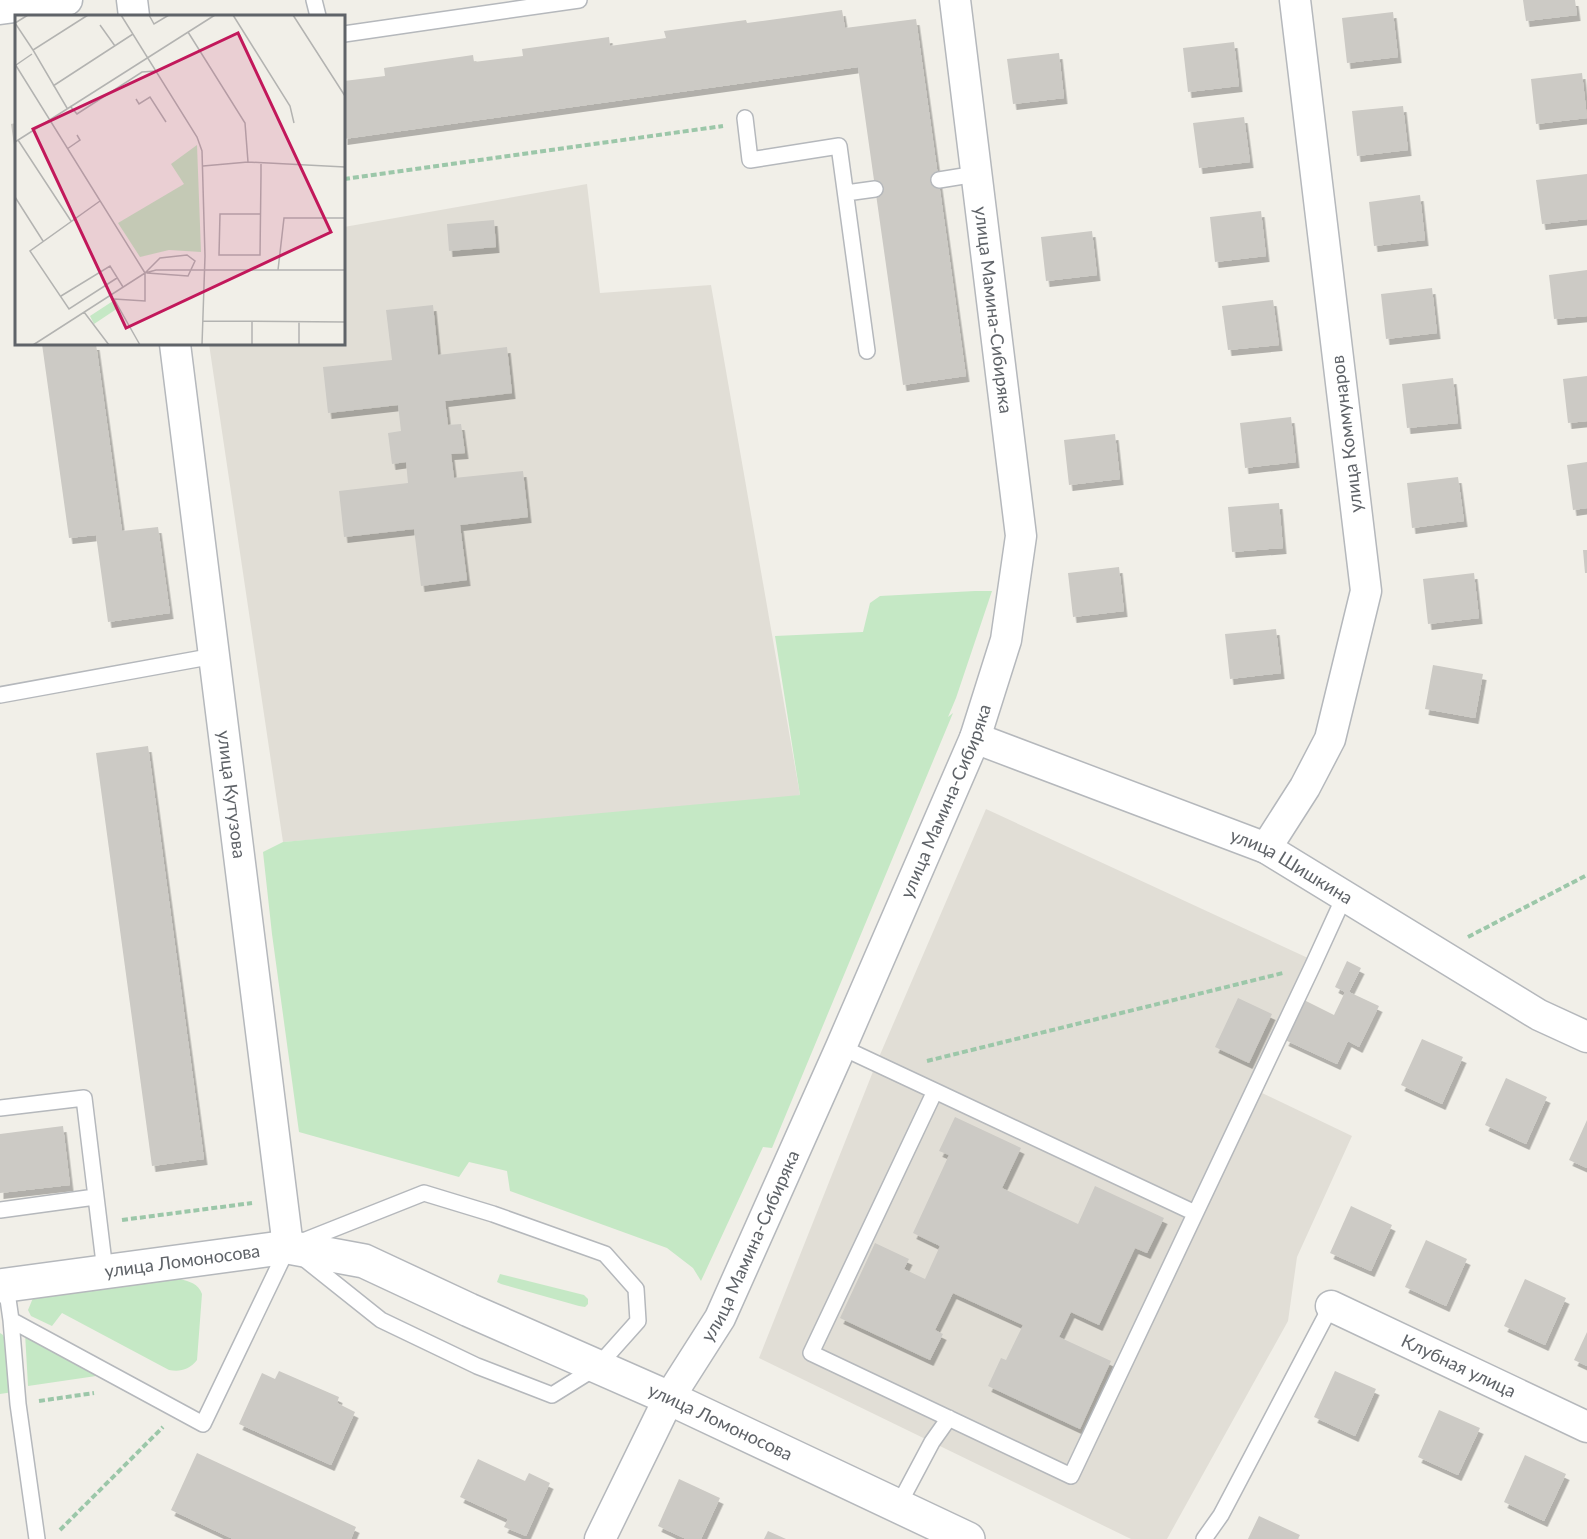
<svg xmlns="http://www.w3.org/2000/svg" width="1587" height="1539" viewBox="0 0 1587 1539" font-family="Lato,sans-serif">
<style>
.education{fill:#e1ded6}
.green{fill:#c5e8c5}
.building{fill:#cccac5;filter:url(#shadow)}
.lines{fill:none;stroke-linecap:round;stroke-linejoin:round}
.service-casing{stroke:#b5b8bc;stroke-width:18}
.minor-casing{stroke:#b5b8bc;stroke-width:33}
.tertiary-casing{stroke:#b5b8bc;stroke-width:36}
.path{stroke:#9cc7a9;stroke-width:4;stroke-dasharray:6 3;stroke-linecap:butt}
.service{stroke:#fff;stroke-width:15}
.minor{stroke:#fff;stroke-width:30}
.tertiary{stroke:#fff;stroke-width:33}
.labels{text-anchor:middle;stroke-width:6;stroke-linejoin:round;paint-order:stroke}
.street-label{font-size:18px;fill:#5f6368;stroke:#fff}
.inset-road{fill:none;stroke:#b3b3b1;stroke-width:1.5}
.view{fill:#c2185b;fill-opacity:0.15;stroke:#c2185b;stroke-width:3}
.inset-edge{fill:none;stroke:#5f6368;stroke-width:3}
</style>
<defs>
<filter id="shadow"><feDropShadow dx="3.5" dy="6" stdDeviation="0" flood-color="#0004"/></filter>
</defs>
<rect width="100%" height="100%" fill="#f1efe8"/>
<path class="education" d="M587 184 600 293 711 285 800 795 753 804 283 842 209 344H344V227Z
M986 809 1321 964 1285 1040 1262 1093 1352 1136 1297 1257 1288 1321 1167 1539H1131L759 1358 876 1064Z"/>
<path class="green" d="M975 591H992L956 698 948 717 953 713 772 1148 763 1147 701 1281 693 1268 667 1248 510 1191 507 1171 469 1162 459 1177 299 1132 272 934 263 852 283 842 800 795 775 636 863 632 870 603 880 596Z
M500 1274 584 1295 588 1299V1304L585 1307 579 1306 501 1284 497 1282Z
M180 1279C190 1282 198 1283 202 1294L197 1360C189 1370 180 1372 169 1370L62 1313 52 1326 31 1316 28 1310 33 1298 43 1296Z
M0 1333 3 1335 7 1344 13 1392 0 1394Z
M25 1333 103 1375 28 1386Z"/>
<path class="building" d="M1523 0H1575L1577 15 1526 21Z
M842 10 845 28 916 19 966 376 903 385 858 67 344 139V81L385 76 384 68 473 55 474 62 523 56 522 49 609 37 610 46 666 38 664 31 746 20 747 23Z
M1393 12 1398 57 1347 63 1342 18Z
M1234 42 1239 86 1188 92 1183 48Z
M1059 53 1064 98 1013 104 1007 59Z
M1582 73 1587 118 1536 124 1531 79Z
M1403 106 1408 150 1357 156 1352 111Z
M1244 117 1250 162 1199 168 1193 123Z
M16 123V151L15 152 11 124Z
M1587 174V219L1542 224 1536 180Z
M1420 195 1425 240 1374 246 1369 202Z
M1261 211 1266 256 1215 262 1210 217Z
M494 220 496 247 449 251 447 224Z
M1092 231 1097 275 1046 281 1041 237Z
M1587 270V316L1554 319 1549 275Z
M1432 288 1437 333 1386 339 1381 294Z
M1273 300 1279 345 1228 350 1222 306Z
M433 305 438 355 507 347 512 393 445 401 448 425 461 424 465 453 451 454 454 478 523 471 528 517 460 525 467 580 421 586 414 529 344 537 339 491 408 483 406 462 392 464 388 433 401 431 398 405 328 413 323 367 392 360 386 310Z
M42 344H96L122 531 158 527 170 613 108 622 96 535 69 538Z
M1587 376V421L1568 423 1563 379Z
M1453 378 1458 423 1407 428 1402 384Z
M1291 417 1296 462 1245 468 1240 423Z
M1115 434 1120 479 1069 485 1064 440Z
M1587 462V508L1573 510 1567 465Z
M1458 477 1464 521 1412 528 1407 483Z
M1279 503 1283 548 1232 552 1228 507Z
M1583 550H1587V573H1585Z
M1119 567 1124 611 1073 617 1068 573Z
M1474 573 1479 618 1428 624 1423 579Z
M1276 629 1281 673 1230 679 1225 634Z
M1433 665 1483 674 1475 718 1425 709Z
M148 746 204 1159 152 1166 96 753Z
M1347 961 1361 968 1349 992 1379 1006 1359 1047 1348 1041 1337 1064 1285 1040 1304 1000 1334 1015 1345 992 1335 987Z
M1238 998 1272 1014 1249 1063 1215 1047Z
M1422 1039 1463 1057 1442 1104 1401 1085Z
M1506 1078 1547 1097 1526 1144 1485 1125Z
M955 1117 1021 1148 1002 1188 1078 1224 1095 1186 1164 1218 1147 1253 1135 1248 1099 1325 1071 1312 1059 1337 1111 1361 1080 1429 988 1386 1001 1358 1006 1360 1023 1325 953 1293 935 1330 943 1334 930 1360 840 1318 875 1243 909 1259 904 1269 925 1279 940 1246 913 1233 949 1155 939 1151Z
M1587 1120V1168L1569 1160Z
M63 1126 70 1185 0 1193V1134Z
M1351 1206 1392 1225 1371 1271 1330 1253Z
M1426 1240 1467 1259 1446 1306 1405 1287Z
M1525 1279 1566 1298 1545 1345 1504 1326Z
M1587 1332V1366L1574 1360Z
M279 1371 339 1397 337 1403 355 1412 331 1465 239 1424 262 1373 275 1379Z
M1335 1371 1376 1389 1355 1436 1314 1417Z
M1439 1410 1480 1428 1458 1475 1418 1457Z
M197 1453 356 1527 351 1539H233L171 1510Z
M1525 1455 1566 1474 1544 1521 1504 1502Z
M478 1459 525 1481 529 1473 550 1483 526 1536 504 1527 508 1519 460 1497Z
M679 1479 720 1498 701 1539H686L658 1526Z
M1259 1516 1300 1535 1298 1539H1248Z
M768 1531 786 1539H764Z"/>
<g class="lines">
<g class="service-casing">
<path id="service" d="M314 0 318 16
M344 34 579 0
M745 118 750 160 839 146 867 351
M939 180 976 174
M846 193 875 189
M0 695 214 656
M841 1047 935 1091
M0 1108 84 1098 105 1271
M0 1210 95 1197
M1195 1213 935 1091 811 1353 1071 1476 1313 965 1345 895
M6 1285 11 1320 18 1404 37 1539
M11 1320 203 1424 288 1247 424 1193 493 1214 605 1254 636 1289 638 1321 597 1367 552 1395 477 1366 381 1320 302 1257
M898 1506 932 1442 949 1418
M1204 1539 1221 1515 1331 1306"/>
</g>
<g class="minor-casing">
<g id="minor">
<path d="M132 0 134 16"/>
<path d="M0 9 67 0"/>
<path id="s1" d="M175 344 288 1247"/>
<path id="s2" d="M975 738 1266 848 1539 1015 1587 1037"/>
<path d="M1266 848 1305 787 1330 739 1366 591 1295 0"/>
<path id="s3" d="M1331 1306 1587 1427"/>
<path id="s4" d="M600 1539 669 1398 720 1318 841 1047 975 738 1006 640 1021 536 955 0"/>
</g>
</g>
<g class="tertiary-casing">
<g id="tertiary">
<path id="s5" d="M0 1286 288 1247 364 1261 469 1310 669 1398 968 1539"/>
</g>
</g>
<path class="path" d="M344 179 723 126
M1468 937 1587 875
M927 1061 1283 973
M122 1220 252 1203
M39 1401 94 1393
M60 1530 163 1427"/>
<use href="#service" class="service"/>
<use href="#minor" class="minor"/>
<use href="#tertiary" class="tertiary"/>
</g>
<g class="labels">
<g class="street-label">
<text transform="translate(993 310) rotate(83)" y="6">улица Мамина-Сибиряка</text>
<text transform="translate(1347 434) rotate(-97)" y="6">улица Коммунаров</text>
<text dy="6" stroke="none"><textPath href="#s1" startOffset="454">улица Кутузова</textPath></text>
<text dy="6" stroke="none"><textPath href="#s4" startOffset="816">улица Мамина-Сибиряка</textPath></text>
<text dy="6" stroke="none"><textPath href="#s2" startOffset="342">улица Шишкина</textPath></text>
<text dy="6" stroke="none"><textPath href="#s4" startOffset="330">улица Мамина-Сибиряка</textPath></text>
<text dy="6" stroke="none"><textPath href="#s5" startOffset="184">улица Ломоносова</textPath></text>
<text dy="6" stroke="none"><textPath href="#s3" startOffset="141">Клубная улица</textPath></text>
<text dy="6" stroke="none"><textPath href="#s5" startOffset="759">улица Ломоносова</textPath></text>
</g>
</g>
<g transform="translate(15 15)">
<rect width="330" height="330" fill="#f1efe8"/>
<path d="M182 130 186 237 154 235 125 242 103 208 169 169 156 149ZM98 286 103 293 79 309 75 301Z" fill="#c5e8c5"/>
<path class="inset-road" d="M13 0 0 8 18 35M106 0 182 122 187 136 190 241 187 330M134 0 139 9 154 0M218 0 275 91 279 108M278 0 330 81M85 10 100 31M173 17 230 108 233 147M0 49 130 258M1 50 17 39M38 71 118 19M121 84 124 89 135 82 151 107M55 91 62 99 127 57 141 56M52 93 18 35 73 0M330 119V138M3 125 56 206M0 127 200 0M52 134 65 125 62 120M188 151 233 147 330 152M0 182 28 226M85 186 15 236 54 294 102 263M246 199H205L204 240H245L246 160V149M263 255 269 203H330M46 281 95 251 108 272M99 284 130 286V258L145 243 172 240 180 246 173 261 132 258M99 284 125 330M69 297 94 330M188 306 330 307M237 306V330M18 330 130 258 141 255H330M284 330V306"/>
<path class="view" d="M223 18 316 217 111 313 18 114Z"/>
<rect width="330" height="330" class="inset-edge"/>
</g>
</svg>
